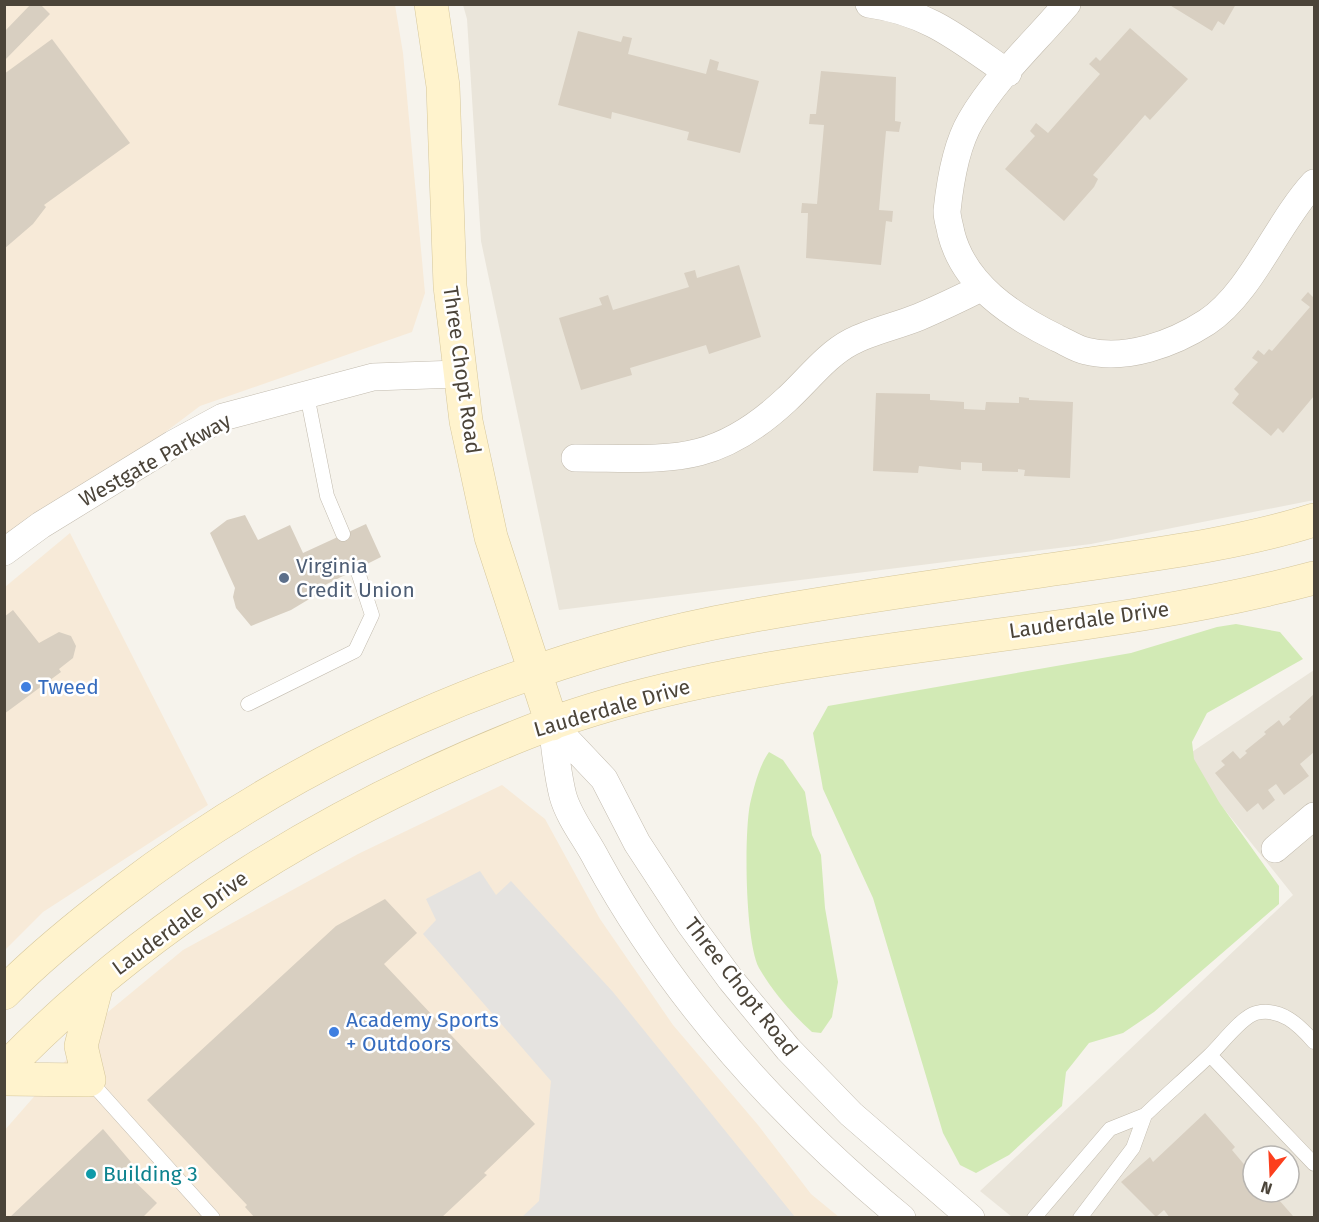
<svg xmlns="http://www.w3.org/2000/svg" width="1319" height="1222" viewBox="0 0 1319 1222" font-family="'Fira Sans',sans-serif">
<style>
.residential{fill:#eae5da;fill-rule:evenodd}
.commercial{fill:#f7ead8}
.green{fill:#d2eab5}
.parking{fill:#e5e3e0}
.building{fill:#d8cfc1}
.lines{fill:none;stroke-linecap:round;stroke-linejoin:round}
.service-casing{stroke:#c2bbae;stroke-width:15}
.minor-casing{stroke:#c2bbae;stroke-width:28}
.secondary-casing{stroke:#d6c79b;stroke-width:34}
.service{stroke:#fff;stroke-width:14}
.minor{stroke:#fff;stroke-width:27}
.secondary{stroke:#fff3cd;stroke-width:33}
.service-dot{fill:#5c6f8a;stroke:#fff;stroke-width:2}
.shop-dot{fill:#3f7fe0;stroke:#fff;stroke-width:2}
.culture-dot{fill:#0f9aa8;stroke:#fff;stroke-width:2}
.labels{text-anchor:middle;stroke-width:5;stroke-linejoin:round;paint-order:stroke}
.street-label{font-size:21px;fill:#4b4439;stroke:#fff}
.service-label{font-size:21px;fill:#4e5e75;stroke:#fff;text-anchor:start}
.shop-label{font-size:21px;fill:#366cbe;stroke:#fff;text-anchor:start}
.culture-label{font-size:21px;fill:#0d838f;stroke:#fff;text-anchor:start}
</style>
<rect width="100%" height="100%" fill="#f6f3ec"/>
<path class="residential" d="M463 5H1314V500L1091 544 559 610 481 241 467 19Z
M1314 670V1217H1012L980 1191 1293 895 1183 758ZM1253 1156H1289V1192H1253Z"/>
<path class="commercial" d="M5 5H395L403 53 425 293 412 332 200 406 5 553Z
M70 533 208 805 43 912 5 950V587Z
M502 785 545 819 600 919 673 1025 758 1125 811 1194 839 1217H5L4 1131 108 1012 183 950 358 854Z"/>
<path class="green" d="M1236 624 1280 632 1303 659 1207 713 1192 742 1194 759 1219 802 1279 886V904L1154 1012 1123 1033 1089 1043 1066 1072 1062 1106 1009 1155 976 1173 960 1165 943 1133 873 898 823 789 813 733 828 706 1131 653 1217 627Z
M769 752 783 760 805 792 812 835 821 855 825 908 838 982 832 1017 821 1033 812 1032C792 1014 773 992 759 968 745 941 744 835 750 804 754 787 759 766 769 752Z"/>
<path class="parking" d="M480 871 496 895 511 881 613 992 795 1217H522L539 1201 551 1081 423 934 436 920 426 899Z"/>
<path class="building" d="M31 4H40L50 14 4 61V32Z
M1168 4H1236L1224 25 1218 21 1212 31Z
M1130 28 1188 79 1150 120 1145 115 1093 175 1098 179 1094 187 1064 221 1005 169 1035 136 1030 131 1036 123 1048 133 1100 74 1089 64 1096 57 1100 61Z
M578 31 621 42 623 36 632 38 628 54 706 74 710 59 719 62 717 70 759 81 740 153 687 140 689 132 612 112 611 119 558 105Z
M52 39 130 143 44 205 46 207 33 224 4 249V74Z
M821 71 896 77 895 121 901 122 899 132 886 131 879 210 893 211 892 222 886 221 881 265 806 258 808 213H801L802 203 817 204 824 125 809 124 810 114H816Z
M739 265 761 337 709 354 706 345 630 368 632 375 581 390 559 318 602 305 599 298 608 295 613 310 689 287 684 273 695 270 697 278Z
M1308 292 1314 298V396L1283 433 1278 428 1271 436 1232 403 1239 394 1234 389 1258 362 1252 358 1258 350 1264 355 1269 349 1272 351 1310 307 1301 300Z
M876 393 930 394V400L964 402V409L985 410 986 402 1019 403V397L1029 398V400L1073 402 1070 478 1024 476 1025 470 1018 469V472L982 471V463L961 462V470L919 466 918 473 873 471Z
M245 515 258 540 290 525 303 553 366 524 381 557 319 588 321 592 291 610 251 626 236 608 233 597 235 588 210 533 227 520Z
M13 610 39 643 59 632 71 636 76 646 73 658 59 669 61 672 4 714V617Z
M1314 694V752L1300 764 1309 776 1284 795 1276 784 1268 790 1275 800 1263 810 1258 803 1247 812 1215 773 1225 765 1221 761 1233 751 1240 759 1247 753 1245 751 1266 734 1264 732 1279 720 1283 726 1291 719 1289 717Z
M385 899 417 933 384 964 535 1124 484 1173 487 1175 441 1218H255L245 1207 247 1205 147 1100 336 926Z
M1205 1113 1235 1147 1232 1150 1253 1175 1251 1177 1253 1192H1272L1293 1216 1292 1218H1170L1164 1210 1156 1217 1121 1182 1150 1157 1153 1162Z
M103 1129 131 1162 123 1170 157 1203 142 1218H9Z"/>
<g class="lines">
<g class="service-casing">
<path id="service" d="M307 395 327 496 343 534
M248 704 355 651 372 615 357 569
M1210 1055 1314 1164
M89 1080 213 1218
M1145 1115C1166 1095 1188 1076 1209 1056 1221 1045 1241 1017 1256 1013 1281 1007 1299 1025 1314 1042
M1034 1218 1110 1129 1145 1115 1133 1148 1080 1218"/>
</g>
<g class="minor-casing">
<path id="minor" d="M869 4C928 12 960 40 1008 73
M1067 4C1035 42 996 77 971 120 956 145 950 182 947 211 947 219 950 226 951 233 964 285 1012 316 1057 338 1066 342 1076 349 1086 351 1126 361 1173 344 1207 322 1251 293 1277 223 1314 183
M575 458C668 458 713 468 786 400 807 381 826 355 851 342 872 331 897 326 919 317 940 308 961 298 981 288
M4 552 41 525 173 444 223 417 373 377 458 374
M552 724 604 779 637 843 690 924 731 980 788 1049 851 1114 971 1218
M552 724C555 748 557 773 563 796 569 818 587 840 597 860 673 999 780 1117 902 1218
M1275 849 1314 816"/>
</g>
<g class="secondary-casing">
<path id="secondary" d="M431 4 443 86 450 286 466 421 491 537 552 724
M4 993C39 957 79 925 118 895 300 755 519 658 745 617 855 597 966 582 1076 566 1156 554 1238 544 1314 520
M4 1070C149 920 332 810 526 733 614 698 711 678 804 663 974 635 1148 622 1314 578
M4 1079 89 1080 81 1046 97 984"/>
</g>
<use href="#service" class="service"/>
<use href="#minor" class="minor"/>
<use href="#secondary" class="secondary"/>
</g>
<circle class="service-dot" cx="284" cy="578" r="6"/>
<g class="shop-dot">
<circle cx="26" cy="687" r="6"/>
<circle cx="334" cy="1032" r="6"/>
</g>
<circle class="culture-dot" cx="91" cy="1174" r="6"/>
<g class="labels">
<g class="street-label">
<text transform="translate(462 370) rotate(82)" y="7">Three Chopt Road</text>
<text transform="translate(155 460) rotate(-29)" y="7">Westgate Parkway</text>
<text transform="translate(1089 620) rotate(-8)" y="7">Lauderdale Drive</text>
<text transform="translate(612 708) rotate(-16)" y="7">Lauderdale Drive</text>
<text transform="translate(180 923) rotate(-36)" y="7">Lauderdale Drive</text>
<text transform="translate(741 987) rotate(52)" y="7">Three Chopt Road</text>
</g>
<g class="service-label">
<text x="296" y="573">Virginia<tspan x="296" dy="24">Credit Union</tspan></text>
</g>
<g class="shop-label">
<text x="38" y="694">Tweed</text>
<text x="346" y="1027">Academy Sports<tspan x="346" dy="24">+ Outdoors</tspan></text>
</g>
<g class="culture-label">
<text x="103" y="1181">Building 3</text>
</g>
</g>
<rect width="1319" height="1222" fill="none" stroke="#4b4439" stroke-width="12"/>
<g transform="translate(1271 1174) rotate(198)"><circle r="28" fill="#ffffff" stroke="#b7b4b0" stroke-width="1.5"/>
<path d="M0-4.5L10 22L0 15L-10 22Z" fill="#fc3f1d"/>
<text y="-9" font-size="16" font-weight="bold" text-anchor="middle" fill="#4b4439">N</text>
</g>
</svg>
